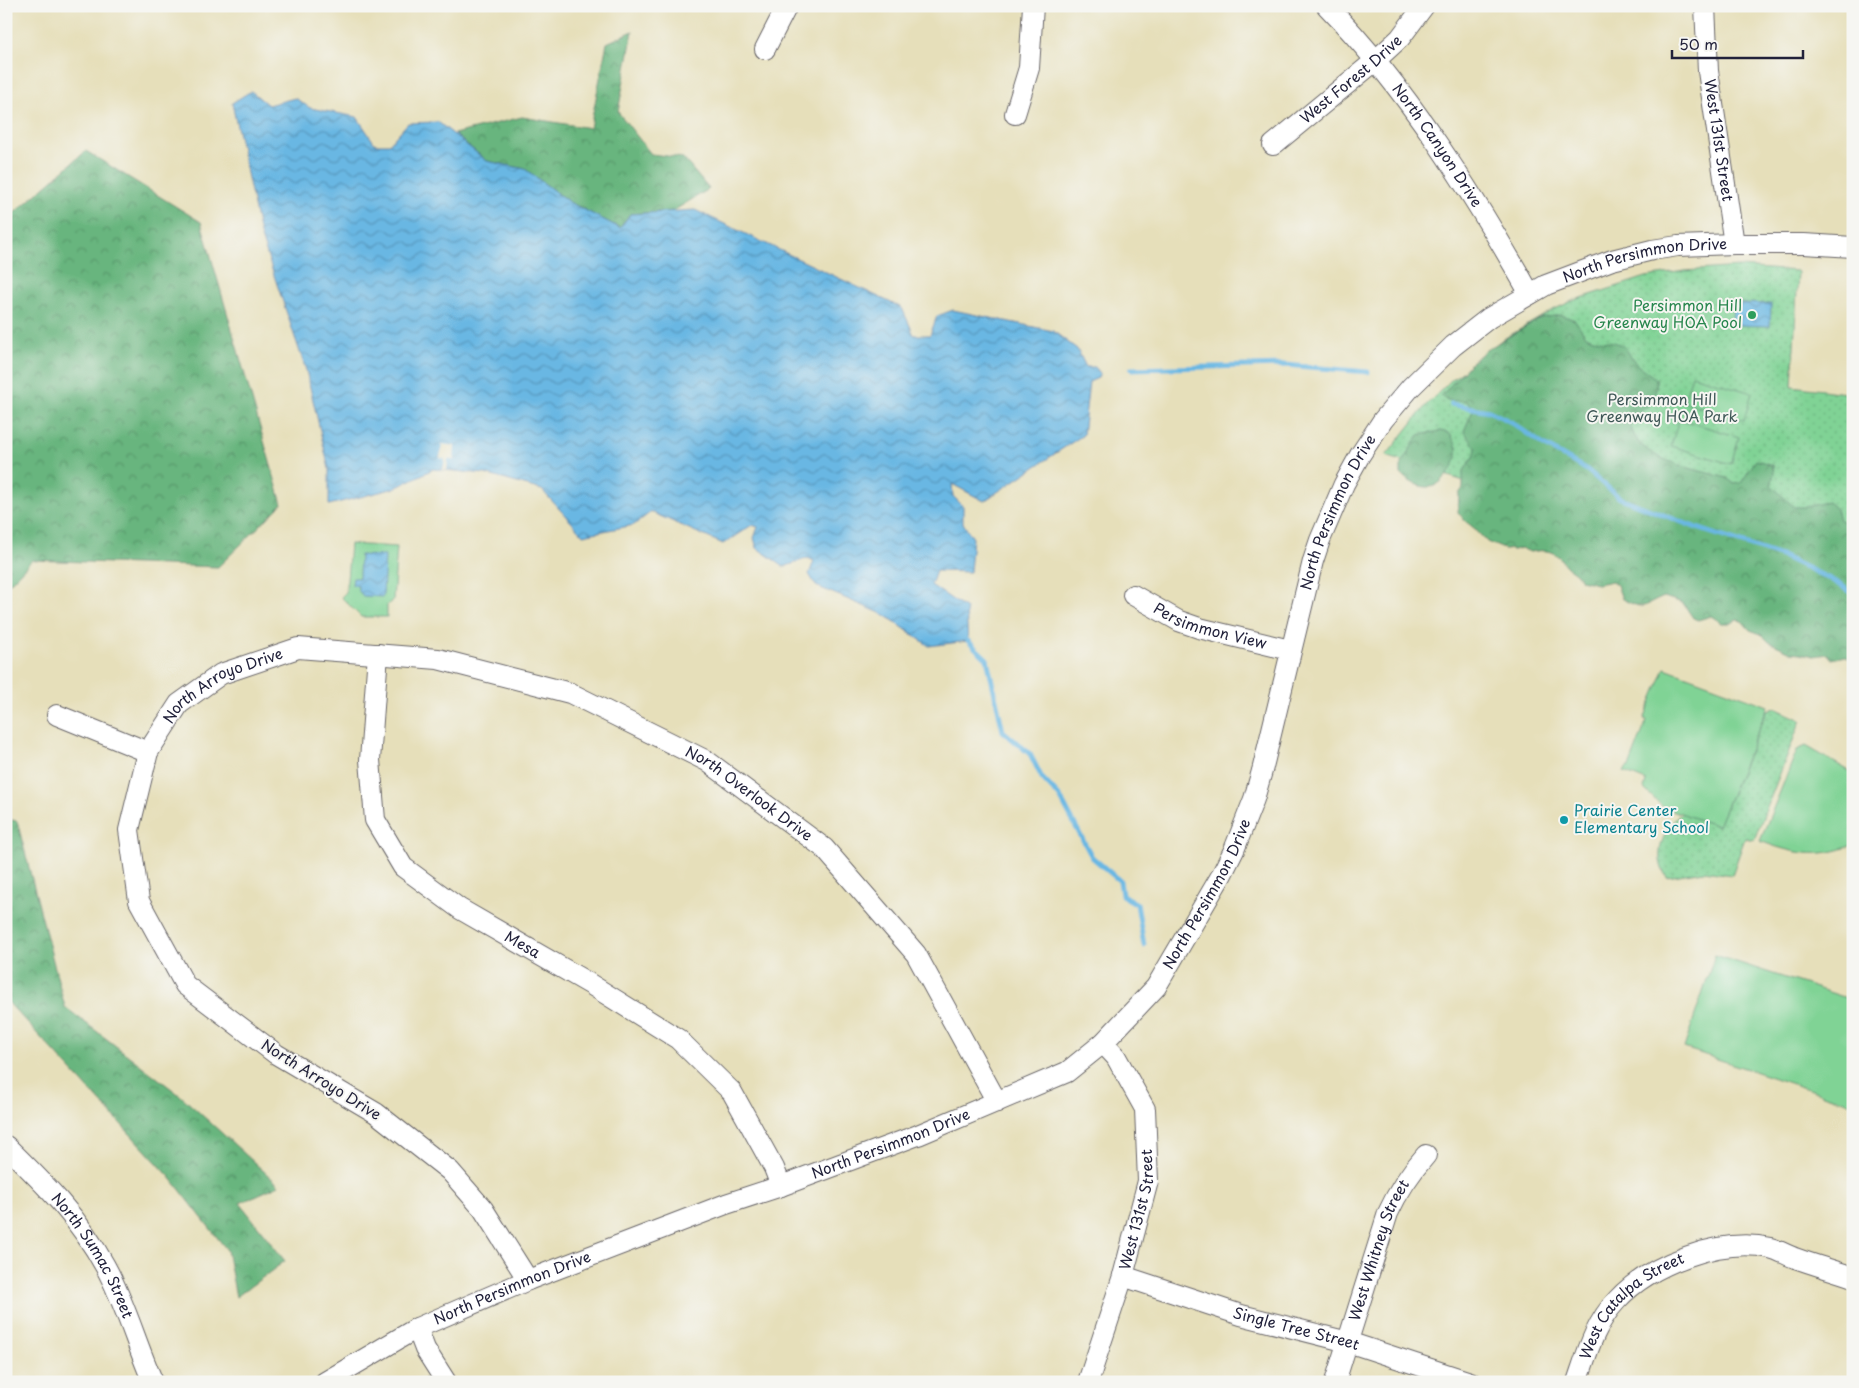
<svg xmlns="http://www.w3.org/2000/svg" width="1859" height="1388" viewBox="0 0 1859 1388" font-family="'Playpen Sans',sans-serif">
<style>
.green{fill:url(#green-dots);stroke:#517a68}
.forest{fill:url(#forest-crowns);stroke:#456c5c}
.pitch{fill:#80d395;stroke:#517a68}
.water{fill:url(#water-waves);stroke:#466c8f}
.pier{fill:#e6dfba}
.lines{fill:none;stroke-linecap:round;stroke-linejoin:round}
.stream{stroke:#69b7e3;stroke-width:5}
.minor-casing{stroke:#676467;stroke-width:22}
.minor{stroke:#fff;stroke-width:20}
.leisure-dot{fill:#2e9e5b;stroke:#f6f6f2;stroke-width:2}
.culture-dot{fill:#0f9aa8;stroke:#f6f6f2;stroke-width:2}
.labels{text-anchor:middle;stroke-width:4;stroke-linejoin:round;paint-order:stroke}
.street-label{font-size:15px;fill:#22223b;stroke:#f6f6f2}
.leisure-label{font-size:15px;fill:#27864d;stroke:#f6f6f2;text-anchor:end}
.park-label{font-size:15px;fill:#3e5756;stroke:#f6f6f2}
.culture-label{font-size:15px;fill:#0d838f;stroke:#f6f6f2;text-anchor:start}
</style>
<defs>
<pattern id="green-dots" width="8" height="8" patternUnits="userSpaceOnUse" patternTransform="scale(1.25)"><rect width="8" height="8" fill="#80d395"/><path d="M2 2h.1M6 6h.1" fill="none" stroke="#6eb581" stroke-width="1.8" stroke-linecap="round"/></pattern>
<pattern id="forest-crowns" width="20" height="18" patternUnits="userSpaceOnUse" patternTransform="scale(1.25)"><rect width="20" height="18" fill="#68b57e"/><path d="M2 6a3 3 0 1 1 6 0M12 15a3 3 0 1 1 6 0" fill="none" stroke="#559368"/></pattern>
<pattern id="water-waves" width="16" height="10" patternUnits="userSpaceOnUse" patternTransform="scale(1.25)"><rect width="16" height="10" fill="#69b7e3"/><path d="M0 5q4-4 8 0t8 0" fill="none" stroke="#5694b9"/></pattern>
</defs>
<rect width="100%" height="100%" fill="#f6f6f2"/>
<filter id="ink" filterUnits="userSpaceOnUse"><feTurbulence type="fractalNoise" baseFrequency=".02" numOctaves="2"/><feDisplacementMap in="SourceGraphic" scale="10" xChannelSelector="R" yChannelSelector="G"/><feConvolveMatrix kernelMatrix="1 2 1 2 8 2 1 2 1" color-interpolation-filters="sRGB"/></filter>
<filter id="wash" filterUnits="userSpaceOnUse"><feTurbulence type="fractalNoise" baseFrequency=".0096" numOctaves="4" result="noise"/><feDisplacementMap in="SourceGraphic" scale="20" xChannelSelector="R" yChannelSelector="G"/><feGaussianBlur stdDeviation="1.12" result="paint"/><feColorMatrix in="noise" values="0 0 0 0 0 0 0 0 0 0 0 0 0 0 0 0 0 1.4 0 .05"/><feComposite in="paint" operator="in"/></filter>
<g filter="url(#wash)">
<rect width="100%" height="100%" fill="#e6dfba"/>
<path class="green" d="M1739 267 1798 271 1792 386 1853 394V606L1386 456 1427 404 1451 380 1476 362 1500 341 1553 310 1572 301 1646 277 1684 271Z
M1775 708 1801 720 1754 840 1745 838 1732 875 1704 871 1667 877C1651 857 1664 827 1682 813L1718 826 1767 710Z"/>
<path class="forest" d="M633 31 618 112 651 154 683 158 709 189 673 211 630 214 620 228 569 202 525 169 487 161 454 134 522 117 590 128 607 43Z
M86 151 201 222 282 504 218 567 32 560 6 587V220Z
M1561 315 1575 320 1586 336 1593 339 1614 342 1624 346 1636 364 1656 379C1657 391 1654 403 1644 409 1641 412 1637 412 1634 415 1629 421 1631 427 1633 433 1645 462 1700 470 1727 478L1734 484 1741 483 1756 460 1773 465 1774 474 1771 485 1794 507H1804L1828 502 1836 509 1839 520 1853 525V661L1845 656 1832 659 1828 654 1814 656 1801 653 1791 652 1769 642 1761 634 1750 630 1742 621 1737 620 1731 623H1722L1711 616 1698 620 1693 618 1683 603 1664 597C1642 606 1646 611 1622 599L1617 585 1612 581 1597 584 1581 580C1577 573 1574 572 1567 567 1564 564 1562 561 1560 558 1551 549 1541 550 1530 552L1521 548 1513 550 1504 549 1487 542 1474 528 1465 521 1458 512 1459 494 1463 488V472L1475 454 1476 448 1464 431 1473 410C1466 395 1460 403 1448 400 1446 400 1444 397 1441 396L1472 362 1486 350 1541 318Z
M1440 431 1449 433C1454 439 1458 447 1457 455 1455 466 1442 486 1430 487 1420 488 1407 481 1401 474V464L1419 435Z
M6 819 17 821 65 1007 181 1096 279 1185 240 1203 285 1261 236 1297 227 1250 170 1177 6 1000Z"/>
<path class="pitch" d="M1692 375 1752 393 1744 420 1684 402Z
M1679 419 1739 437 1731 464 1671 446Z
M350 544 397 547 393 600 387 605V617H361L341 597 346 592Z
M1665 668 1768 706 1718 826 1663 807 1644 789 1646 781 1624 772 1627 767H1629L1647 720 1644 719Z
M1806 746 1853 773V845C1818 859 1794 854 1760 841L1797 750Z
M1715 955 1853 1000V1104L1684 1048Z"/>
<path class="water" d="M251 91 268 105 295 98 310 108 357 117 375 144H389L408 123 438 122 487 161 525 169 569 202 620 228 630 214 695 210 902 308 914 335H930L937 316 953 310 1053 331 1077 349 1086 367H1095L1100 373 1098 378 1089 382 1083 435 984 501 952 484 953 496 963 506V523L973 538 970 572 936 571 931 585 966 609 968 641 929 646 885 615 816 586 809 574 814 561 808 558 784 567 757 548 754 538 758 527 752 525 723 544 651 512 634 525 583 535 542 490 485 474 433 469 395 488 329 505V469L306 370 260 234 232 103Z
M1733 303 1771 304 1770 326 1732 325Z
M360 555 385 556 383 597 363 596 358 590V586L352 585 353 578H359Z"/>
<path class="pier" d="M442 444 455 446 454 460 448 459 447 470H443L445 459 440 458Z"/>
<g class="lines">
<path class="stream" d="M1131 369 1285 365 1368 372
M1451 404 1489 411 1511 422 1542 444 1587 470 1620 498 1697 528 1784 557 1830 579 1853 593
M968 641 987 659 1003 731 1030 754 1042 778 1060 797 1092 857 1120 881 1122 895 1137 904 1144 945"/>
</g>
</g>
<g filter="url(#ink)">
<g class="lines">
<g class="minor-casing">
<g id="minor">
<path id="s1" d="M1327 6C1407 88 1474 195 1530 294"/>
<path id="s2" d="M1705 6 1708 71 1734 244"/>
<path d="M765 49 787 6"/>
<path d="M1015 114 1029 68 1033 6"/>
<path id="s3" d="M1273 145 1375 61 1400 38 1424 6"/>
<path id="s4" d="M1133 595 1179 621 1199 628 1290 650"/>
<path id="s5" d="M378 654 370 760 375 820 403 867 460 909 590 984 678 1039 732 1092 774 1168 781 1186"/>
<path d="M57 715 148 752"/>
<path id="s6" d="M6 1146C45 1184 79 1218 105 1266 125 1302 136 1344 153 1382"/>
<path id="s7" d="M1123 1276 1241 1315 1348 1342 1470 1382"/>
<path id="s8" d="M528 1280 483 1209 450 1171 376 1113 276 1054 185 985 139 901 129 830 148 752 179 704 221 674 298 648 438 659 570 693 707 761 824 848 916 954 997 1102"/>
<path d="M417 1328 425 1349 446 1382"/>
<path id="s9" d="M325 1382 417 1328 528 1280 726 1204 781 1186 918 1135 1067 1072 1103 1043 1156 987 1221 876 1234 850 1254 799 1262 771 1313 561 1320 540 1344 484 1360 455 1383 420 1411 387 1453 346 1489 318 1546 285 1612 260 1652 250 1678 246 1734 244H1804L1853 247"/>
<path id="s10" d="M1088 1382 1123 1276 1148 1181 1145 1109 1116 1057 1103 1043"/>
<path id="s11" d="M1335 1382 1388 1213C1398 1191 1410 1173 1426 1155"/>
<path id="s12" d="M1577 1382C1587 1353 1595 1323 1617 1300 1650 1264 1721 1237 1770 1248 1778 1250 1787 1255 1795 1258 1814 1265 1833 1270 1853 1277"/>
</g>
</g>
<use href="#minor" class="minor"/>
</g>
</g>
<circle class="leisure-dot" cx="1752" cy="315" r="5"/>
<circle class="culture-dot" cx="1564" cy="820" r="5"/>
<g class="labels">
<g class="street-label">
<text dy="5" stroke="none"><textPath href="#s3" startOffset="102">West Forest Drive</textPath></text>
<text dy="5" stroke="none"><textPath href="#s2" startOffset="135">West 131st Street</textPath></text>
<text dy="5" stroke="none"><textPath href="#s1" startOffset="178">North Canyon Drive</textPath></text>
<text dy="5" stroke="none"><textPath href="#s9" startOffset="1861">North Persimmon Drive</textPath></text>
<text dy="5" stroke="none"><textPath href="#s9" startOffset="1441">North Persimmon Drive</textPath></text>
<text dy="5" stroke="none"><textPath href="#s4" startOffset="84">Persimmon View</textPath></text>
<text dy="5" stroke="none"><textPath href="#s8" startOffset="811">North Arroyo Drive</textPath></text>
<text dy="5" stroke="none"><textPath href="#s8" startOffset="1379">North Overlook Drive</textPath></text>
<text dy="5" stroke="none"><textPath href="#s9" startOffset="1035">North Persimmon Drive</textPath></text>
<text dy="5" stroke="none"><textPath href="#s5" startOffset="364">Mesa</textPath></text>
<text transform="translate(321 1080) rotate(32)" y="5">North Arroyo Drive</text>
<text dy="5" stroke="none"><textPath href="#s9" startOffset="615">North Persimmon Drive</textPath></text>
<text dy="5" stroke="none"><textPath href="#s10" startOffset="180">West 131st Street</textPath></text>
<text dy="5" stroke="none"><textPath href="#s11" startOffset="139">West Whitney Street</textPath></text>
<text dy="5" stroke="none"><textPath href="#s6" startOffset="141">North Sumac Street</textPath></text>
<text dy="5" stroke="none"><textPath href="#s9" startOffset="210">North Persimmon Drive</textPath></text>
<text dy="5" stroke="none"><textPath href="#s12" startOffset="98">West Catalpa Street</textPath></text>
<text dy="5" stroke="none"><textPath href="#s7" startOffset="181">Single Tree Street</textPath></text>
</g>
<g class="leisure-label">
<text x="1742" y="311">Persimmon Hill<tspan x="1742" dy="17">Greenway HOA Pool</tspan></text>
</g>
<g class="park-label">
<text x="1662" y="405">Persimmon Hill<tspan x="1662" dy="17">Greenway HOA Park</tspan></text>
</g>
<g class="culture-label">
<text x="1574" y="816">Prairie Center<tspan x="1574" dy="17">Elementary School</tspan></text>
</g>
</g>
<rect width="1859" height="1388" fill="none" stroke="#f6f6f2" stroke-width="25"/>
<path d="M1672 50v8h131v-8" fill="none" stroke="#22223b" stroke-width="2.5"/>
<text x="1679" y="50" font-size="15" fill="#22223b" stroke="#f6f6f2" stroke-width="4" paint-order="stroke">50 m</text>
</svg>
